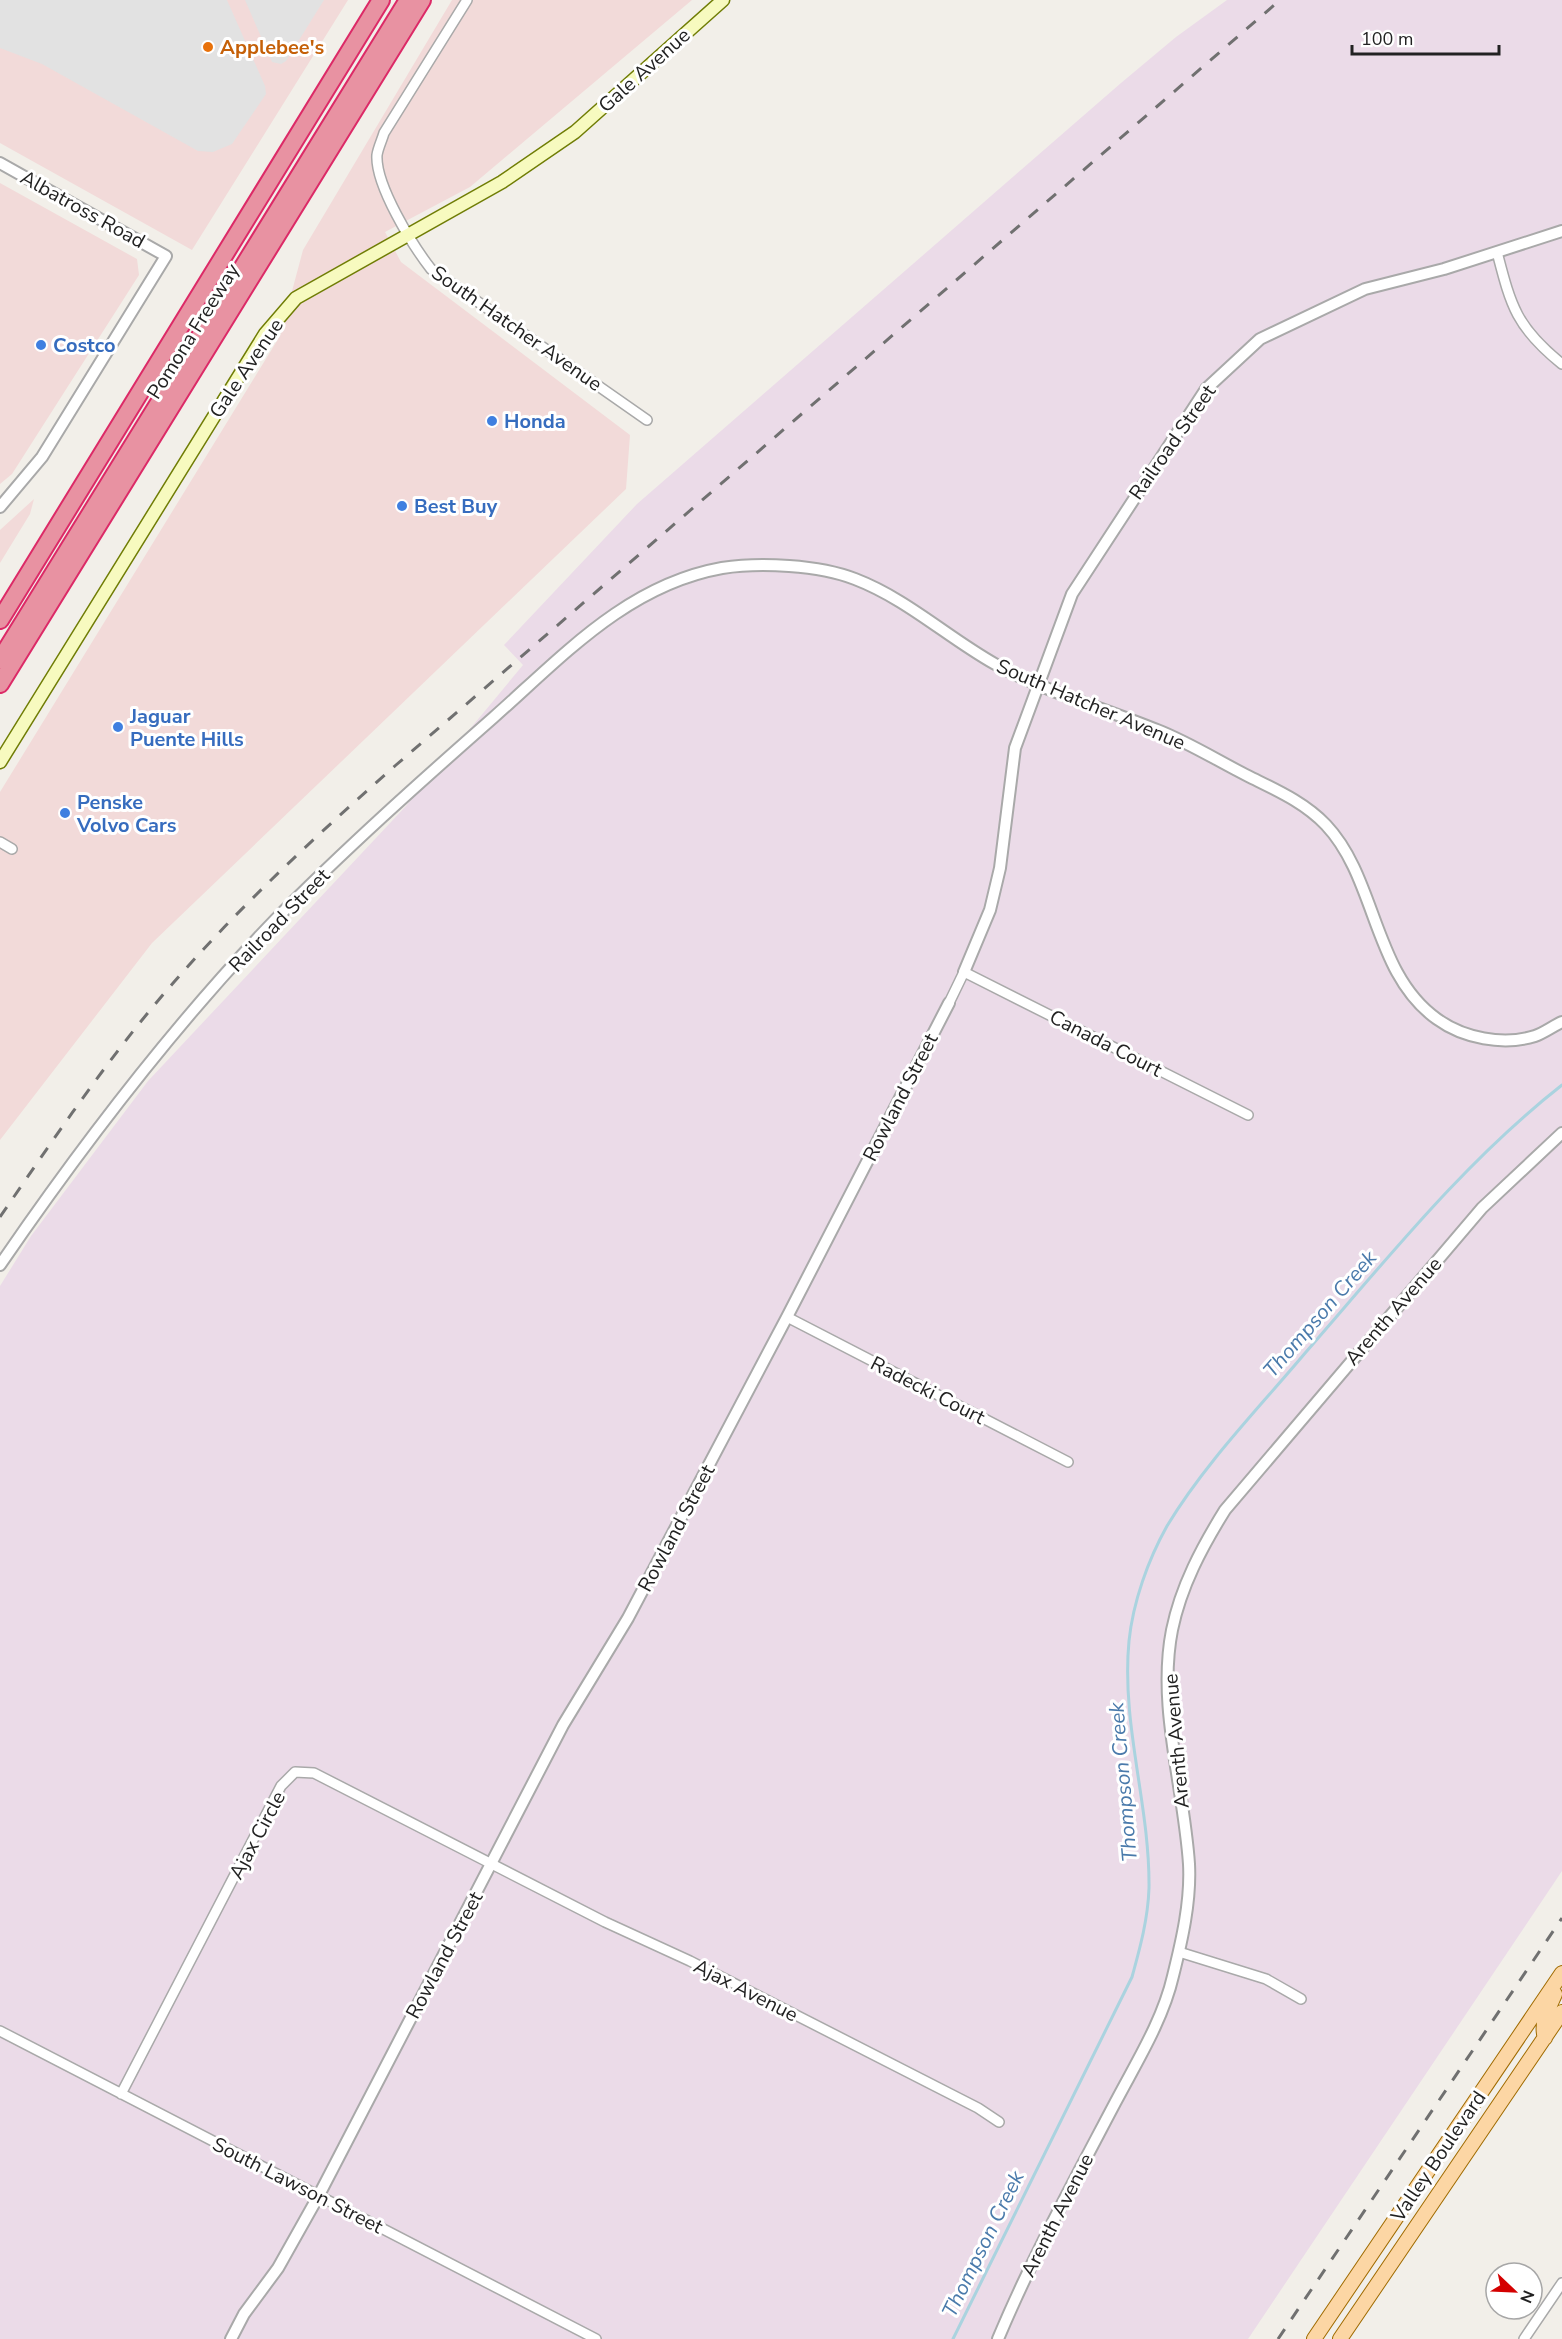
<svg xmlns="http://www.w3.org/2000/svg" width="1562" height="2339" viewBox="0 0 1562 2339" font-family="'Nunito Sans',sans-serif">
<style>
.commercial{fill:#f2dad9}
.industrial{fill:#ebdbe8}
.parking{fill:#e2e2e2}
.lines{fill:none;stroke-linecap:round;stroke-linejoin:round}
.stream{stroke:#aad3df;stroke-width:3}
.minor-casing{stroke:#a9a9a9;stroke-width:12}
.tertiary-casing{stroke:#a9a9a9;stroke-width:14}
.secondary-casing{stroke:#707d05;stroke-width:15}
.primary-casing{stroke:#a06b00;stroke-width:16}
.motorway-casing{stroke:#dc2a67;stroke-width:20}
.minor{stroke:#fff;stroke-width:9}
.tertiary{stroke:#fff;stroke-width:10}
.secondary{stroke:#f7fabf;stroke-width:12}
.primary{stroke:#fcd6a4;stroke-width:14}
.motorway{stroke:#e892a2;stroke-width:16}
.rail{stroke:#707070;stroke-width:3;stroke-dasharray:12 12;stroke-linecap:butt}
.food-dot{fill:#e8710a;stroke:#fff;stroke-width:2}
.shop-dot{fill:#3f7fe0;stroke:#fff;stroke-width:2}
.labels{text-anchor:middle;stroke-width:6;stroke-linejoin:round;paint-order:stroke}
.food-label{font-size:20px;font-weight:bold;fill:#c56008;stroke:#fff;text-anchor:start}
.street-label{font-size:20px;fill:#222;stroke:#fff}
.shop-label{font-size:20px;font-weight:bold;fill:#366cbe;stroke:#fff;text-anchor:start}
.water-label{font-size:21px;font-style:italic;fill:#4a7aab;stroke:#fff}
</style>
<rect width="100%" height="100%" fill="#f2efe9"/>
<path class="commercial" d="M0 0H348L192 250 0 143Z
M452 0H692L470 187 385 232 401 262 630 435 626 489 152 943 0 1140V792L280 336 303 250Z
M0 183 137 259 139 275 12 474 0 484Z
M34 499 30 514 0 563V530Z"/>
<path class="industrial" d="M1227 0H1562V1871L1248 2339H0V1286L31 1236 148 1081 406 806 523 665 504 645 637 504 1121 83 1176 37Z"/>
<path class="parking" d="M0 0H227L265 86 266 94 232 144 213 152 198 151 42 64 0 48Z
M245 0H324L286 61 281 64 272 62Z"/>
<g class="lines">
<path class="stream" d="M953 2339 1132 1977C1140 1948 1148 1919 1149 1888 1150 1805 1121 1725 1129 1641 1133 1602 1148 1560 1167 1526 1205 1463 1259 1408 1306 1352 1387 1259 1465 1161 1562 1085"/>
<g class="minor-casing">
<path id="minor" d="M467 0 384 133C382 140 378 148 377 155 375 185 413 246 431 269L647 420
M1497 252C1511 306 1516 327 1562 364
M0 842 12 849
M949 1003 964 972 1248 1115
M787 1317 1068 1462
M1179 1952 1266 1979 1301 1999
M0 2031 596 2339
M121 2094 281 1786 295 1772 314 1773 605 1922 690 1961 978 2108 999 2122
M1524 2339 1562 2283"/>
</g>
<g class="tertiary-casing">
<path id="tertiary" d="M0 163 166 256 42 457 0 507
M964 972 990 910 1000 868 1015 748 1072 594 1206 389 1260 339 1365 289 1444 269 1562 231
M0 1265C83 1144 173 1026 275 920 345 849 419 783 494 717 563 656 627 585 722 568 760 562 819 565 855 579 907 599 947 637 995 664 1046 692 1103 708 1157 730 1188 742 1218 761 1248 776 1276 790 1304 802 1326 825 1377 879 1373 974 1437 1019 1463 1038 1503 1046 1535 1036 1544 1033 1553 1026 1562 1022
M231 2339 244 2314 278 2268 319 2195 563 1725 628 1618 787 1317 949 1003
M998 2339C1032 2258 1074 2181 1115 2103 1136 2063 1163 2020 1173 1976 1182 1940 1191 1901 1189 1864 1184 1787 1157 1706 1172 1630 1181 1586 1202 1547 1225 1510L1482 1208 1562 1133"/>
</g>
<g class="secondary-casing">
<path id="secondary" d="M0 762 265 334 296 298 502 182 575 132 723 0"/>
</g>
<g class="primary-casing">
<path id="primary" d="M1545 2038C1540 2023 1549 2008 1555 1994
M1314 2339 1562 1973
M1340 2339 1562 2012"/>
</g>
<g class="motorway-casing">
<path id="motorway" d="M0 620 381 0
M0 660 408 0
M0 684 422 0"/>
</g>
<use href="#minor" class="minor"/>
<use href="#tertiary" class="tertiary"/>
<use href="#secondary" class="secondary"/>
<use href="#primary" class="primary"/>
<use href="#motorway" class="motorway"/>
<path class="rail" d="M0 1217C55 1137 110 1055 174 982 242 904 318 834 396 765L1280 0
M1278 2339 1562 1918"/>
</g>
<circle class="food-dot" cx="208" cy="47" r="6"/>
<g class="shop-dot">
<circle cx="41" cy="345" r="6"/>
<circle cx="492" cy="421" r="6"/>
<circle cx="402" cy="506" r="6"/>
<circle cx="118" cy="727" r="6"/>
<circle cx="65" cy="813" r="6"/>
</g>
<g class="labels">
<g class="food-label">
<text x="220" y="54">Applebee's</text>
</g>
<g class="street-label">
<text transform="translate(644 70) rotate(-42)" y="7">Gale Avenue</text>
<text transform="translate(83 209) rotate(29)" y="7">Albatross Road</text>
<text transform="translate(517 328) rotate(35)" y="7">South Hatcher Avenue</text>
<text transform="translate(193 331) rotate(-58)" y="7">Pomona Freeway</text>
<text transform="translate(246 368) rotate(-56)" y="7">Gale Avenue</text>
<text transform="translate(1172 442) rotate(-55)" y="7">Railroad Street</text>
<text transform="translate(1091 704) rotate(23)" y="7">South Hatcher Avenue</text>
<text transform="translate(279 920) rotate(-46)" y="7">Railroad Street</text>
<text transform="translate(1106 1043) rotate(27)" y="7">Canada Court</text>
<text transform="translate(900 1097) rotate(-63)" y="7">Rowland Street</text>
<text transform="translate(1393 1311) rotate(-49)" y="7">Arenth Avenue</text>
<text transform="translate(928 1390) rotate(27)" y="7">Radecki Court</text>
<text transform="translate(676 1528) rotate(-62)" y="7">Rowland Street</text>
<text transform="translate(1176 1741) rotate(-95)" y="7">Arenth Avenue</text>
<text transform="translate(257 1835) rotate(-62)" y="7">Ajax Circle</text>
<text transform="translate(444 1955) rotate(-62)" y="7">Rowland Street</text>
<text transform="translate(746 1990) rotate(27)" y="7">Ajax Avenue</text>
<text transform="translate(1438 2156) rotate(-56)" y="7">Valley Boulevard</text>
<text transform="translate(298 2185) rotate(27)" y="7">South Lawson Street</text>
<text transform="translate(1057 2215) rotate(-63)" y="7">Arenth Avenue</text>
</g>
<g class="shop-label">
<text x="53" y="352">Costco</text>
<text x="504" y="428">Honda</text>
<text x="414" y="513">Best Buy</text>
<text x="130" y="723">Jaguar<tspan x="130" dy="23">Puente Hills</tspan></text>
<text x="77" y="809">Penske<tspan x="77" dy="23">Volvo Cars</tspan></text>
</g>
<g class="water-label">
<text transform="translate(1320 1314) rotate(-49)" y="7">Thompson Creek</text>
<text transform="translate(1123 1782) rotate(-95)" y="7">Thompson Creek</text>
<text transform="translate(983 2244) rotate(-64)" y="7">Thompson Creek</text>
</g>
</g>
<g transform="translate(1514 2291) rotate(113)"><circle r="28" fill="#ffffff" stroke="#a7a7a7" stroke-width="1.5"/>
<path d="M0-4.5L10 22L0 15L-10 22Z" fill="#d40000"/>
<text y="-9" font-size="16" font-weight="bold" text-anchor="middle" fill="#222222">N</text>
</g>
<path d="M1352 45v9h147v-9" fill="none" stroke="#222222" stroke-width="3"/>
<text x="1361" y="45" font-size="18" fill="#222222" stroke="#ffffff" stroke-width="4.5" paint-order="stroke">100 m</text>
</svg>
